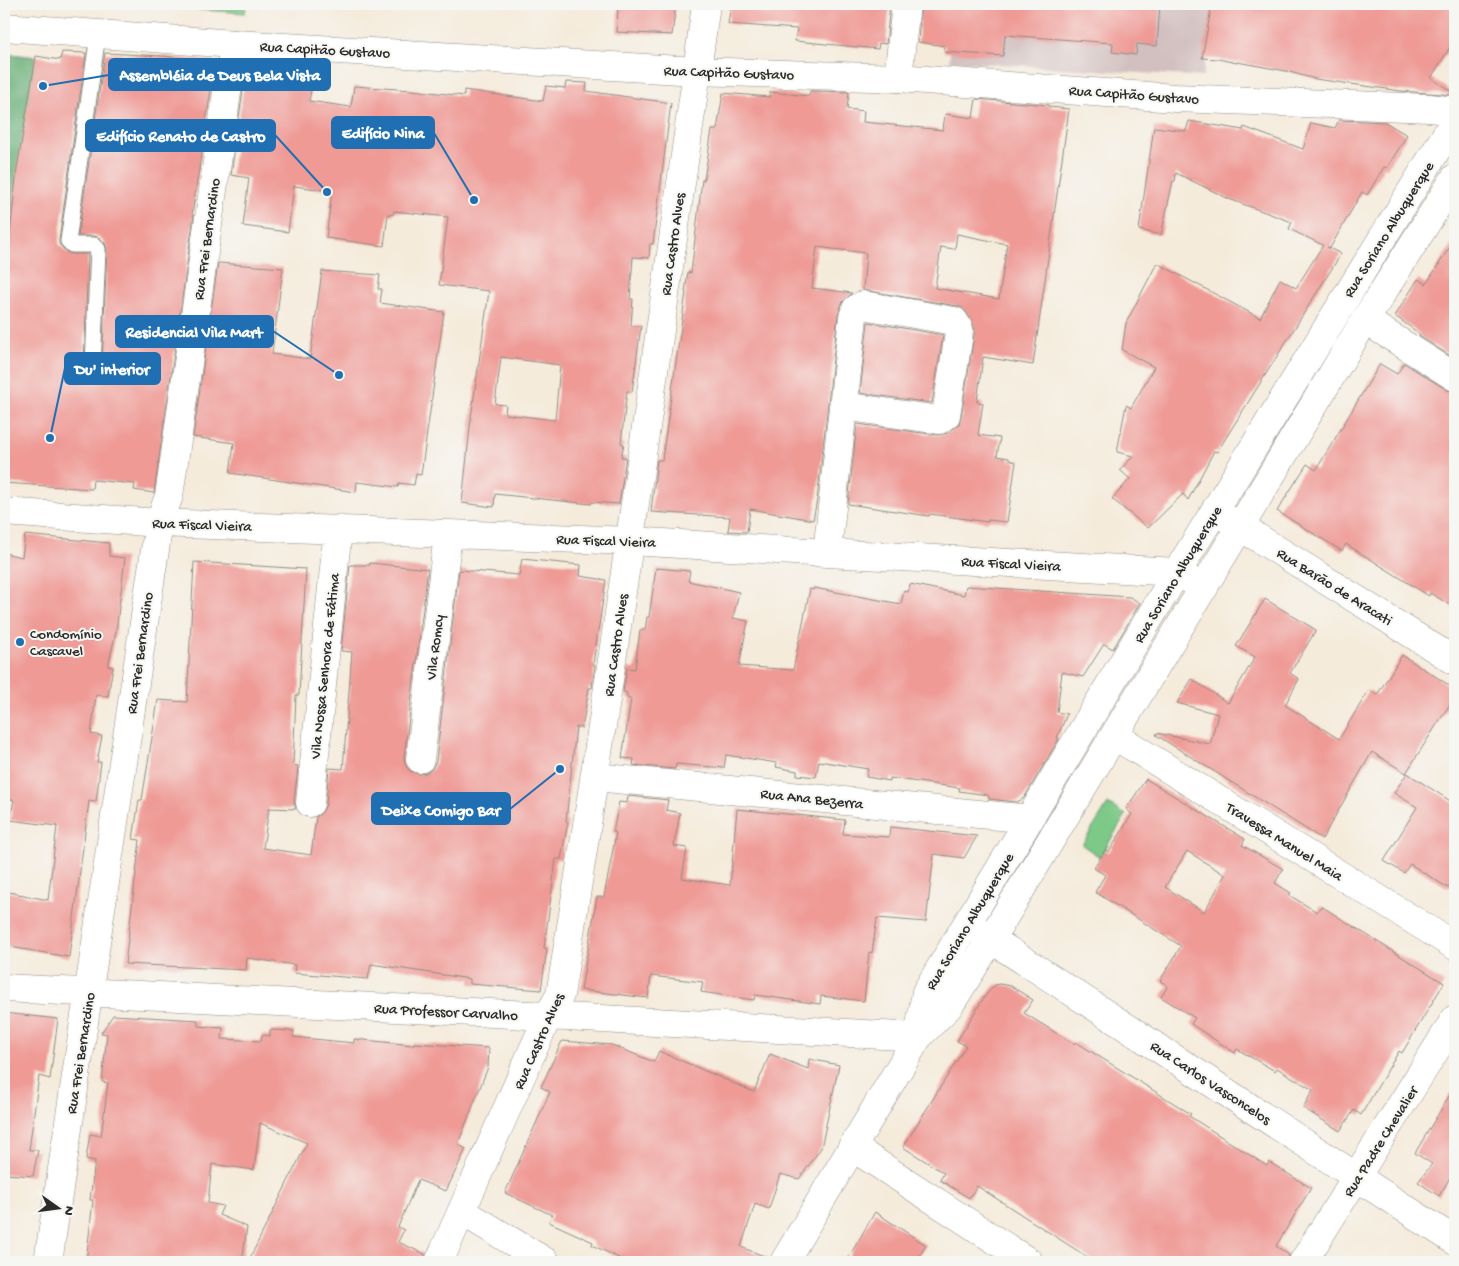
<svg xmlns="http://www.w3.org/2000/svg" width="1459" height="1266" viewBox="0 0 1459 1266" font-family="'Gochi Hand',sans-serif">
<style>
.industrial{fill:#d2bfc0}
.green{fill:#7cc988;stroke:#547a5a}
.forest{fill:#65ad74;stroke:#486c50}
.building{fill:#ef9a95;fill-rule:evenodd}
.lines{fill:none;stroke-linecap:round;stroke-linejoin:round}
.service-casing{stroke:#908b83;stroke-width:17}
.minor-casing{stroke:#908b83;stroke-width:29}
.tertiary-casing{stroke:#908b83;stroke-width:29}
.secondary-casing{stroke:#908b83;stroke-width:29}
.service{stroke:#fff;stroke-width:15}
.minor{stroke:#fff;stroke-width:28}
.tertiary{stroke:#fff;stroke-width:28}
.secondary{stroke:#fff;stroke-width:28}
.poi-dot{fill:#1f6fb2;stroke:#f6f6f2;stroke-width:2}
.labels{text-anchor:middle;stroke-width:4;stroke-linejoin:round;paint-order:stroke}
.street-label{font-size:15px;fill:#2b2b2b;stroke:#f6f6f2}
.poi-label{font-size:15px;fill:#2b2b2b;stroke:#f6f6f2;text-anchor:start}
.leader{fill:none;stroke:#1f6fb2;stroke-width:2}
.callout-dot{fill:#1f6fb2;stroke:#f6f6f2;stroke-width:2}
.callout{fill:#1f6fb2;stroke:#1f6fb2;stroke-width:2}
.callout-label{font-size:16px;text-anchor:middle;font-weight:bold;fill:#fff}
</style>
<rect width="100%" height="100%" fill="#f6f6f2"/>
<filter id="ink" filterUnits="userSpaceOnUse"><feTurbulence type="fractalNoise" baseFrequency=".02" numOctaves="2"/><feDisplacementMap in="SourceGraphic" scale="10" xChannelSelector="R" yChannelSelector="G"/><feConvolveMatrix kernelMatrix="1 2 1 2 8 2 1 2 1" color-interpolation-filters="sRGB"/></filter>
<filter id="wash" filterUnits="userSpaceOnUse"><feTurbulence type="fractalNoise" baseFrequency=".0096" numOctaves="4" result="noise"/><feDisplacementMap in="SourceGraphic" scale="20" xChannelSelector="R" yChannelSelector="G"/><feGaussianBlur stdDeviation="1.12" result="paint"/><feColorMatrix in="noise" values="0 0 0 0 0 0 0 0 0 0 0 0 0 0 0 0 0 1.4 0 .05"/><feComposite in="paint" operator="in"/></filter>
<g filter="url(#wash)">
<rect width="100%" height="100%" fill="#f5ebdb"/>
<path class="industrial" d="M957 4H1213L1203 77 949 61Z"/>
<path class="green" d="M119 4H246L245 13Z
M1108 804 1126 815 1100 857 1082 845Z"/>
<path class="forest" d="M4 53 37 57 4 285Z"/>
<g id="blocks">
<path class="building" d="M618 4H676L672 35 617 32Z
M731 4H890L886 44 879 43 878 49 795 41 797 29 728 24Z
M921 4H1160L1157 46 1137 44 1136 55 1112 52 1113 43 1005 35 1003 56 944 52 945 46 918 42Z
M1212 4H1455V39L1431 78 1455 94V95L1401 91 1315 79 1286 71 1237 62V63L1218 59 1202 58Z
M62 52 86 53 59 240V244L66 252 72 254H88L84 366 85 371 92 375 98 374 102 366 107 249 105 243 100 238 94 236H78L105 53 163 56 215 62V63L192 215H194L154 493 134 490 135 484 93 480 92 489 4 483V422L8 386 5 385 7 370H4V351L7 329H4V292L17 168 36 56 60 60Z
M246 69 313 80 309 101 351 107 354 86 412 90 464 96V90L543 101 546 86 565 88 566 82 587 83 586 91 671 103 653 244H650L649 258 633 257 630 299H633L631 326H641L632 392 627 391 621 443 624 444 621 457H626L619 504 592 502 591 504 495 494 494 507 462 503 471 418 489 291 439 285 448 217 394 211 393 215 388 214 384 246 326 238 332 191 294 186 288 232 243 226 249 178 231 175ZM501 357 560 365 555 420 505 414 506 405 495 404Z
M810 91 849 92 847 109 864 111 863 122 943 130 945 114 973 118 976 99 1049 105V107L1069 109 1033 365 983 357 977 402 983 403 978 435 1000 438 997 456 1009 458V460L1016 462 1007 522 988 520V522L930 514 929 516 848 504 857 424 937 435 948 433 959 424 961 417 975 330 972 321 967 313 963 308 957 306 863 290 866 253 817 247 812 288 852 293 842 303 838 315 817 500 813 520 750 509 747 532 728 531 730 517 651 512 657 460H662L686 292H685L688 272 691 273 702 180H704L712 130H717L723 93 770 97V92L809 96ZM957 234 1007 244 999 299 935 288 941 247 955 249Z
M1339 120 1385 122 1407 135 1387 168 1384 167 1367 195 1362 192 1330 248 1327 247 1341 254 1217 452 1214 451 1188 500 1183 494 1148 528 1112 499 1130 479 1120 470 1133 456 1117 452 1126 405 1131 408 1154 367 1122 350 1126 323 1157 263 1260 318 1280 279 1296 288 1323 245 1289 229 1292 222 1229 199 1176 173 1175 181H1173L1161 235 1139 230 1154 127 1186 131 1189 121 1243 130 1244 127 1303 149 1311 123 1335 128Z
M1455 239V359L1419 336 1420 334 1395 316 1418 279 1426 284Z
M218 263 283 268 272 354 310 359 322 271 380 275 378 289H382L380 303 444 312 421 475 416 474 414 485 399 483 398 487 357 482 356 492 230 473 234 443 193 437Z
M868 322 943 335 932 403 860 393Z
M1404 363 1447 390 1455 392V608L1430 593 1429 596 1346 544 1342 551 1277 511 1307 464 1316 470 1380 364 1397 374Z
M25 535 109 543V556L125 558 116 632 108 666 113 667 108 696 96 695 91 734 102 736 97 762H101L96 802 89 801 69 957 4 946V891L48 900 57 826 10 820 14 800 4 798V553L22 557Z
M522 559 581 565 580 576 606 580 593 664 595 665 592 688H589L582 728 576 727 566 821 568 822 561 859H556L544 948 547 949 541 990 470 984V979L371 964 368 979 294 973 295 965 247 958 246 970 125 964 140 840 133 839 139 800H142L158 700 187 702 194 562 306 569 299 695H296L293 765 298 766 294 801 296 809 269 808 263 848 311 855 316 817 322 812 326 805 329 768 343 769 352 652 341 651 350 565H370V563L428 569 404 757 405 765 410 771 419 774 426 773 432 769 436 761 459 570 519 575Z
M656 568 690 571 688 581 739 592 733 618 748 621 739 666 793 670 810 589 813 590 814 588 901 604 904 591 908 592 910 584 964 595 966 586 1130 597 1140 603 1113 649 1104 644 1083 677 1062 672 1057 712 1067 714 1057 738 1059 739 1024 798 1017 802 989 799 988 795 959 791 960 788 890 778V781L866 777 868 769 819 761 816 777 797 775V771L776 767 777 763 726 755 724 768 676 764 675 769 633 765 634 759 622 758 631 699 627 698V693L623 692 627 668 635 669 640 630H645L647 617H649Z
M1265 599 1316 630 1290 673 1299 679 1285 705 1339 739 1369 690 1377 695 1402 655 1455 689V696L1406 773 1372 752 1322 839 1156 735 1157 733 1210 744 1218 714 1177 703 1192 679 1228 703 1255 657 1236 646Z
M1407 773 1455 804V889L1449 886 1448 888 1410 864 1404 873 1384 861 1417 807 1394 793Z
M1146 779 1245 839 1242 845 1283 869 1275 883 1291 893 1289 895 1317 912 1321 906 1389 949 1444 983 1402 1053 1399 1051 1361 1115 1354 1110 1340 1131 1303 1108 1313 1090 1277 1068 1275 1071 1237 1049 1235 1053 1191 1024 1195 1018 1161 997 1168 986 1160 981 1181 946 1095 892 1105 875 1094 868 1105 850 1109 852 1132 814 1126 809ZM1187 851 1225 875 1204 912 1165 887Z
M628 796 668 800 666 810 680 813 674 846 687 848 682 878 730 885 737 809 845 820 843 834 889 837 890 827 977 836 964 858 934 854 926 922 877 918 872 953 869 952 864 1001 821 996 820 1004 755 995 754 1000 701 992 703 982 651 976 648 998 581 990 597 897H604L616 833 613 832 619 802 627 803Z
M999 984 1011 986 1033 1000 1024 1013 1074 1044 1076 1042 1191 1114 1189 1116 1267 1166 1269 1162 1311 1188 1276 1246 1289 1255 1288 1262H1095L977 1186 969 1198 940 1180 944 1173 903 1147 966 1046 957 1041 985 996 995 985Z
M4 1013 58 1019 50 1079 39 1076 29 1150H38L33 1176 4 1174Z
M113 1015 198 1020V1026L223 1028 222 1039 261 1041 262 1035 270 1036V1030L294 1031 293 1037 354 1043V1039L413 1045V1043L489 1048 488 1067 458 1144 466 1149 446 1191 418 1180 398 1227 404 1230 398 1242 425 1254 424 1262H248L307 1143 260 1123 254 1170 212 1164 208 1203 223 1206 219 1215 247 1227 242 1262H86L93 1200H90L95 1161 86 1159 90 1134 101 1136 108 1083 102 1082 107 1034 101 1033Z
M562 1041 612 1045 654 1062 659 1051 754 1092 770 1054 808 1069 809 1059 839 1065 821 1148 799 1179 780 1174 769 1209 755 1204 741 1247 769 1258 768 1262H627L592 1245 593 1242 549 1222 552 1215 505 1193 550 1092 541 1087Z
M1455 1086V1179L1451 1176 1439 1196 1418 1182 1432 1164 1415 1153Z
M875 1212 926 1245 916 1262H846Z"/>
</g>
</g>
<g filter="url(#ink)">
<use href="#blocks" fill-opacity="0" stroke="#908b83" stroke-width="1"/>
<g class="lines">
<g class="service-casing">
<path id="service" d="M93 366 98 249 94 245H72L68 241 98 35"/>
</g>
<g class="minor-casing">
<path id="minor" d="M898 78 906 4
M1365 320 1455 377
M4 512 159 523 631 541 827 553 1177 572 1204 588
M827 553 853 317 856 309 863 305 954 321 959 329 958 340 946 415 939 420 843 406
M1115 736 1455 946
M420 759 448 535
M595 777 1030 819
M310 803 338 529
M4 988 548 1016 918 1037
M852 1147 1029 1262
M463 1212 546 1262
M48 1262 159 523 169 496 234 44
M439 1262 548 1016 560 995C610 687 653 379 697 71
M1303 1262 1455 1019"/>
</g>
<g class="tertiary-casing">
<path id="tertiary" d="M4 27 234 44 697 71 898 78 1175 98 1430 108 1455 111
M697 71 706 4
M1215 511 1455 661"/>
</g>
<g class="secondary-casing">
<path id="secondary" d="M977 930 1455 1241
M918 1037 926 992 1177 572 1455 120
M784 1262 918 1037 949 1006 991 939 1365 320 1455 178"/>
</g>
<use href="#service" class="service"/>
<use href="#minor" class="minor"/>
<use href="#tertiary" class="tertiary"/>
<use href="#secondary" class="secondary"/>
</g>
</g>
<circle class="poi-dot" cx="20" cy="642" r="5"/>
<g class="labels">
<g class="street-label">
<text transform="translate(325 49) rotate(3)" y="5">Rua Capitão Gustavo</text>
<text transform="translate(729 72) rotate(2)" y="5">Rua Capitão Gustavo</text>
<text transform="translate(1134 94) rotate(4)" y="5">Rua Capitão Gustavo</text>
<text transform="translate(1388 229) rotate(-58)" y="5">Rua Soriano Albuquerque</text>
<text transform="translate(206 239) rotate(-82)" y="5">Rua Frei Bernardino</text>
<text transform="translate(672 244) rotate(-82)" y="5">Rua Castro Alves</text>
<text transform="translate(202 524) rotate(2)" y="5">Rua Fiscal Vieira</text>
<text transform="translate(606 540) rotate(2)" y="5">Rua Fiscal Vieira</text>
<text transform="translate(1011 563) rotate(3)" y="5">Rua Fiscal Vieira</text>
<text transform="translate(1177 574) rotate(-59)" y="5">Rua Soriano Albuquerque</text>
<text transform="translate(1335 586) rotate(32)" y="5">Rua Barão de Aracati</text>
<text transform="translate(615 645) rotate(-82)" y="5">Rua Castro Alves</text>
<text transform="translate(434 647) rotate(-83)" y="5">Vila Romcy</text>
<text transform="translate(139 653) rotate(-82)" y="5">Rua Frei Bernardino</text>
<text transform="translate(324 666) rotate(-84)" y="5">Vila Nossa Senhora de Fátima</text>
<text transform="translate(812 798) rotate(6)" y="5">Rua Ana Bezerra</text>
<text transform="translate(1285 841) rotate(32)" y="5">Travessa Manuel Maia</text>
<text transform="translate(969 921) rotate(-59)" y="5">Rua Soriano Albuquerque</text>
<text transform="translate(446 1011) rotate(3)" y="5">Rua Professor Carvalho</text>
<text transform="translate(538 1041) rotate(-66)" y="5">Rua Castro Alves</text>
<text transform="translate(80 1053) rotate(-81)" y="5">Rua Frei Bernardino</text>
<text transform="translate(1211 1082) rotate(33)" y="5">Rua Carlos Vasconcelos</text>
<text transform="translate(1380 1141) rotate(-58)" y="5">Rua Padre Chevalier</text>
</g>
<g class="poi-label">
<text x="30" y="638">Condomínio<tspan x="30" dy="17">Cascavel</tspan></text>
</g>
</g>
<path class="leader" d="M43 86L109 75M474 200L434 133M327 192L275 135M339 375L273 331M50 438L65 368M560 769L510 809"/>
<g class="callout-dot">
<circle cx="43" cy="86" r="5"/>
<circle cx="474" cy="200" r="5"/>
<circle cx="327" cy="192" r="5"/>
<circle cx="339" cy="375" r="5"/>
<circle cx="50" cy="438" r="5"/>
<circle cx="560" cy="769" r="5"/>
</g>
<g class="callout">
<rect x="109" y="59" width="221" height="31" rx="5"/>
<rect x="332" y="117" width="102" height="31" rx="5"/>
<rect x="86" y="120" width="189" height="31" rx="5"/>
<rect x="116" y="316" width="157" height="31" rx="5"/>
<rect x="65" y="353" width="95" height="31" rx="5"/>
<rect x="372" y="793" width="138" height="31" rx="5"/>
</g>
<g class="callout-label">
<text x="220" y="80">Assembléia de Deus Bela Vista</text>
<text x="383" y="138">Edifício Nina</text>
<text x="181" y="141">Edifício Renato de Castro</text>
<text x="194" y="337">Residencial Vila Mart</text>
<text x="112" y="374">Du' interior</text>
<text x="441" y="815">Deixe Comigo Bar</text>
</g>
<rect width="1459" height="1266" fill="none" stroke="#f6f6f2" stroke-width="20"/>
<g transform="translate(58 1208) rotate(104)" stroke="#f6f6f2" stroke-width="4" paint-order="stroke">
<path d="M0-4L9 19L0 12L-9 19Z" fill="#2b2b2b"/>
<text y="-8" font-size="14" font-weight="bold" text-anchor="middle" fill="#2b2b2b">N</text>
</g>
</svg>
